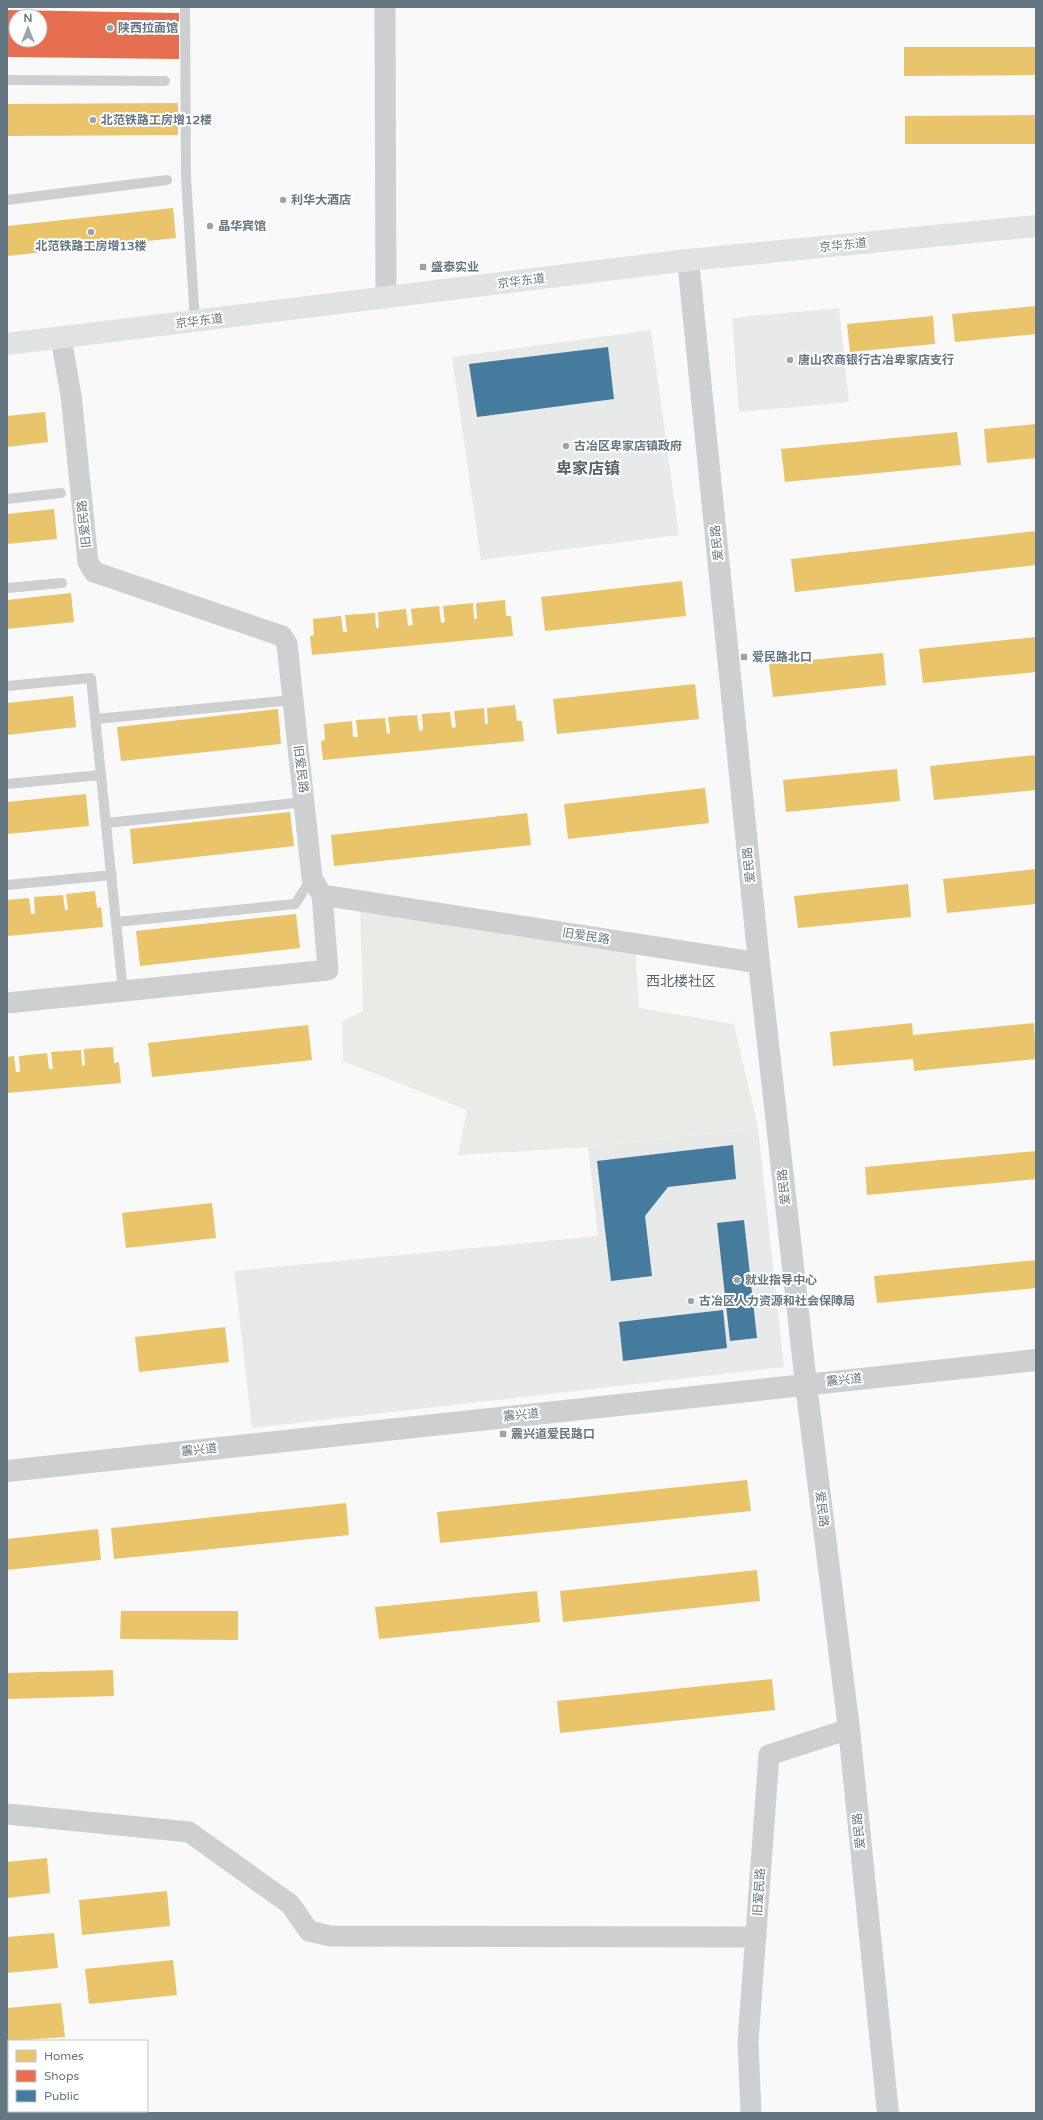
<svg xmlns="http://www.w3.org/2000/svg" width="1043" height="2120" viewBox="0 0 1043 2120" font-family="'Varela Round','Noto Sans SC',sans-serif">
<style>
.built{fill:#e8e9e9}
.green{fill:#e8ebe6}
.homes{fill:#e9c46a}
.shops{fill:#e76f51;fill-rule:evenodd}
.public{fill:#457b9d}
.lines{fill:none;stroke-linecap:round;stroke-linejoin:round}
.service{stroke:#cecfd0;stroke-width:10}
.minor{stroke:#cecfd0;stroke-width:21}
.tertiary{stroke:#cecfd0;stroke-width:22}
.secondary{stroke:#e1e2e2;stroke-width:22}
.poi-dot{fill:#99a4ac;stroke:#fff;stroke-width:1.5}
.labels{text-anchor:middle;stroke-width:4;stroke-linejoin:round;paint-order:stroke}
.poi-label{font-size:12px;font-weight:bold;fill:#657683;stroke:#fff;text-anchor:start}
.street-label{font-size:12px;fill:#657683;stroke:#fff}
.quarter-label{font-size:14px;fill:#57646e;stroke:#fff}
.district-label{font-size:16px;font-weight:bold;fill:#57646e;stroke:#fff}
</style>
<rect width="100%" height="100%" fill="#f9f9f9"/>
<path class="built" d="M839 308 849 402 739 412 732 318Z
M651 330 679 535 481 560 452 357Z
M758 1128 784 1367 252 1428 234 1271 598 1236 588 1147Z"/>
<path class="green" d="M360 903 635 944 639 1008 734 1024 758 1128 588 1147 458 1155 467 1110 343 1061 342 1021 363 1011Z"/>
<path class="homes" d="M904 47H1036V75L904 76Z
M178 103V135L7 136V104Z
M1036 115V144H905V116Z
M173 208 176 238 7 256V226Z
M1036 306V334L955 342 952 314Z
M933 316 935 344 850 352 847 324Z
M45 412 48 442 7 447V416Z
M1036 424V458L987 463 984 429Z
M957 432 961 465 785 482 781 449Z
M54 509 57 539 7 544V514Z
M1036 531V565L795 592 791 559Z
M682 581 686 616 545 631 541 597Z
M71 593 74 622 7 629V600Z
M505 600 506 616H511L513 636 312 655 310 636 314 635 313 619 341 616 343 632H347L345 615 375 613 376 628H379L378 612 406 609 408 626 413 625 411 609 439 606 441 623 445 622 443 606 473 603 474 619H477L476 603Z
M1036 637V672L923 683 919 649Z
M883 653 886 685 773 697 769 664Z
M695 684 699 719 557 734 553 699Z
M73 696 76 727 7 735V703Z
M515 705 517 721H522L524 741 323 760 321 741 325 740 324 724 352 721 353 737H358L356 720 385 718 387 734 390 733 388 717 417 715 419 731 423 730 422 714 450 712 452 728 456 727 454 711 484 708 485 724H488L487 708Z
M278 709 281 744 121 761 117 727Z
M1036 755V790L934 800 930 766Z
M897 769 900 801 786 812 783 780Z
M705 788 709 823 568 839 564 804Z
M86 794 89 826 7 834V802Z
M290 812 294 846 133 864 130 829Z
M527 813 531 845 334 866 331 835Z
M1036 869V904L947 913 943 879Z
M908 884 911 917 798 928 794 896Z
M95 891 97 908 101 907 103 927 7 936V900L29 898 31 914H35L34 897 63 895 65 910H68L66 894Z
M296 914 300 948 140 966 136 931Z
M912 1023 913 1035 1034 1023 1036 1059 914 1071 913 1059 833 1066 830 1032Z
M308 1025 312 1060 152 1077 148 1043Z
M113 1047 114 1063 119 1062 121 1083 7 1093V1057L14 1056 16 1072H20L19 1056 47 1053 49 1069H53L51 1052 81 1050 82 1066 85 1065 84 1049Z
M1036 1151V1179L867 1195 865 1167Z
M212 1203 216 1238 126 1248 122 1213Z
M1036 1260V1288L877 1303 874 1276Z
M225 1327 229 1362 139 1372 135 1337Z
M747 1480 751 1511 440 1543 437 1512Z
M346 1503 349 1535 114 1559 111 1528Z
M98 1529 101 1560 7 1570V1539Z
M757 1570 760 1601 563 1622 560 1591Z
M537 1591 540 1622 379 1639 375 1607Z
M121 1611H238V1640L120 1639Z
M113 1670 114 1696 7 1699V1673Z
M772 1679 775 1710 560 1733 557 1701Z
M47 1858 50 1893 7 1898V1862Z
M167 1891 170 1926 82 1935 79 1900Z
M54 1933 58 1968 7 1973V1937Z
M173 1960 177 1995 89 2004 85 1969Z
M61 2003 65 2037 9 2041 7 2043V2008Z
M7 2081H9V2111L55 2112 7 2113Z"/>
<path class="shops" d="M7 10 179 13V59L7 57ZM16 16H40V40H16Z"/>
<path class="public" d="M608 347 614 399 477 417 469 364Z
M733 1145 736 1179 668 1187 645 1216 652 1276 611 1281 597 1161Z
M744 1220 757 1338 730 1341 717 1223Z
M723 1310 727 1348 623 1361 619 1322Z"/>
<g class="lines">
<path class="service" d="M185 7 186 178 195 321
M7 80 165 81
M7 200 167 180
M7 499 61 493
M7 588 62 583
M7 686 91 678 123 991
M96 719 292 700
M7 784 101 775
M106 823 305 802
M7 885 112 875
M116 922 295 904 312 878"/>
<path class="minor" d="M385 7 386 298
M61 338 71 395 88 562 94 572 282 636 287 644 312 878 322 895 759 963
M7 1003 328 970 322 895
M7 1814 189 1832 290 1904 309 1931 330 1936 756 1937
M751 2113 748 2042 769 1755 849 1729"/>
<path class="tertiary" d="M688 260 759 963 806 1384 849 1729 888 2113
M7 1471 1036 1360"/>
<path class="secondary" d="M7 344 688 260 1036 226"/>
</g>
<g class="poi-dot">
<circle cx="110" cy="28" r="4"/>
<circle cx="93" cy="120" r="4"/>
<circle cx="283" cy="200" r="4"/>
<circle cx="210" cy="226" r="4"/>
<circle cx="91" cy="232" r="4"/>
<rect x="419" y="263" width="8" height="8" rx="2"/>
<circle cx="790" cy="360" r="4"/>
<circle cx="566" cy="446" r="4"/>
<rect x="740" y="653" width="8" height="8" rx="2"/>
<circle cx="737" cy="1280" r="4"/>
<circle cx="691" cy="1301" r="4"/>
<rect x="499" y="1430" width="8" height="8" rx="2"/>
</g>
<g class="labels">
<g class="poi-label">
<text x="118" y="32">陕西拉面馆</text>
<text x="101" y="124">北范铁路工房增12楼</text>
<text x="291" y="204">利华大酒店</text>
<text x="218" y="230">晶华宾馆</text>
<text x="91" y="250" text-anchor="middle">北范铁路工房增13楼</text>
<text x="431" y="271">盛泰实业</text>
<text x="798" y="364">唐山农商银行古冶卑家店支行</text>
<text x="574" y="450">古冶区卑家店镇政府</text>
<text x="752" y="661">爱民路北口</text>
<text x="745" y="1284">就业指导中心</text>
<text x="699" y="1305">古冶区人力资源和社会保障局</text>
<text x="511" y="1438">震兴道爱民路口</text>
</g>
<g class="street-label">
<text transform="translate(843 245) rotate(-6)" y="4">京华东道</text>
<text transform="translate(521 281) rotate(-7)" y="4">京华东道</text>
<text transform="translate(199 321) rotate(-7)" y="4">京华东道</text>
<text transform="translate(84 524) rotate(-96)" y="4">旧爱民路</text>
<text transform="translate(717 543) rotate(-96)" y="4">爱民路</text>
<text transform="translate(301 769) rotate(83)" y="4">旧爱民路</text>
<text transform="translate(749 865) rotate(-96)" y="4">爱民路</text>
<text transform="translate(586 936) rotate(9)" y="4">旧爱民路</text>
<text transform="translate(784 1187) rotate(-96)" y="4">爱民路</text>
<text transform="translate(844 1380) rotate(-6)" y="4">震兴道</text>
<text transform="translate(521 1415) rotate(-6)" y="4">震兴道</text>
<text transform="translate(199 1450) rotate(-6)" y="4">震兴道</text>
<text transform="translate(822 1509) rotate(83)" y="4">爱民路</text>
<text transform="translate(859 1831) rotate(-96)" y="4">爱民路</text>
<text transform="translate(759 1892) rotate(-86)" y="4">旧爱民路</text>
</g>
<g class="quarter-label">
<text x="681" y="986">西北楼社区</text>
</g>
<g class="district-label">
<text x="588" y="474">卑家店镇</text>
</g>
</g>
<rect width="1043" height="2120" fill="none" stroke="#657683" stroke-width="16"/>
<rect x="8" y="2040" width="140" height="72" fill="#ffffff" stroke="#c1c8cd"/>
<rect x="16" y="2050" width="20" height="12" fill="#e9c46a" stroke="#c1c8cd"/>
<text x="44" y="2060" font-size="12" fill="#657683">Homes</text>
<rect x="16" y="2070" width="20" height="12" fill="#e76f51" stroke="#c1c8cd"/>
<text x="44" y="2080" font-size="12" fill="#657683">Shops</text>
<rect x="16" y="2090" width="20" height="12" fill="#457b9d" stroke="#c1c8cd"/>
<text x="44" y="2100" font-size="12" fill="#657683">Public</text>
<g transform="translate(28 28)"><circle r="19" fill="#ffffff" stroke="#c1c8cd"/>
<path d="M0-3L7 15L0 10L-7 15Z" fill="#99a4ac"/>
<text y="-6" font-size="11" font-weight="bold" text-anchor="middle" fill="#657683">N</text>
</g>
</svg>
